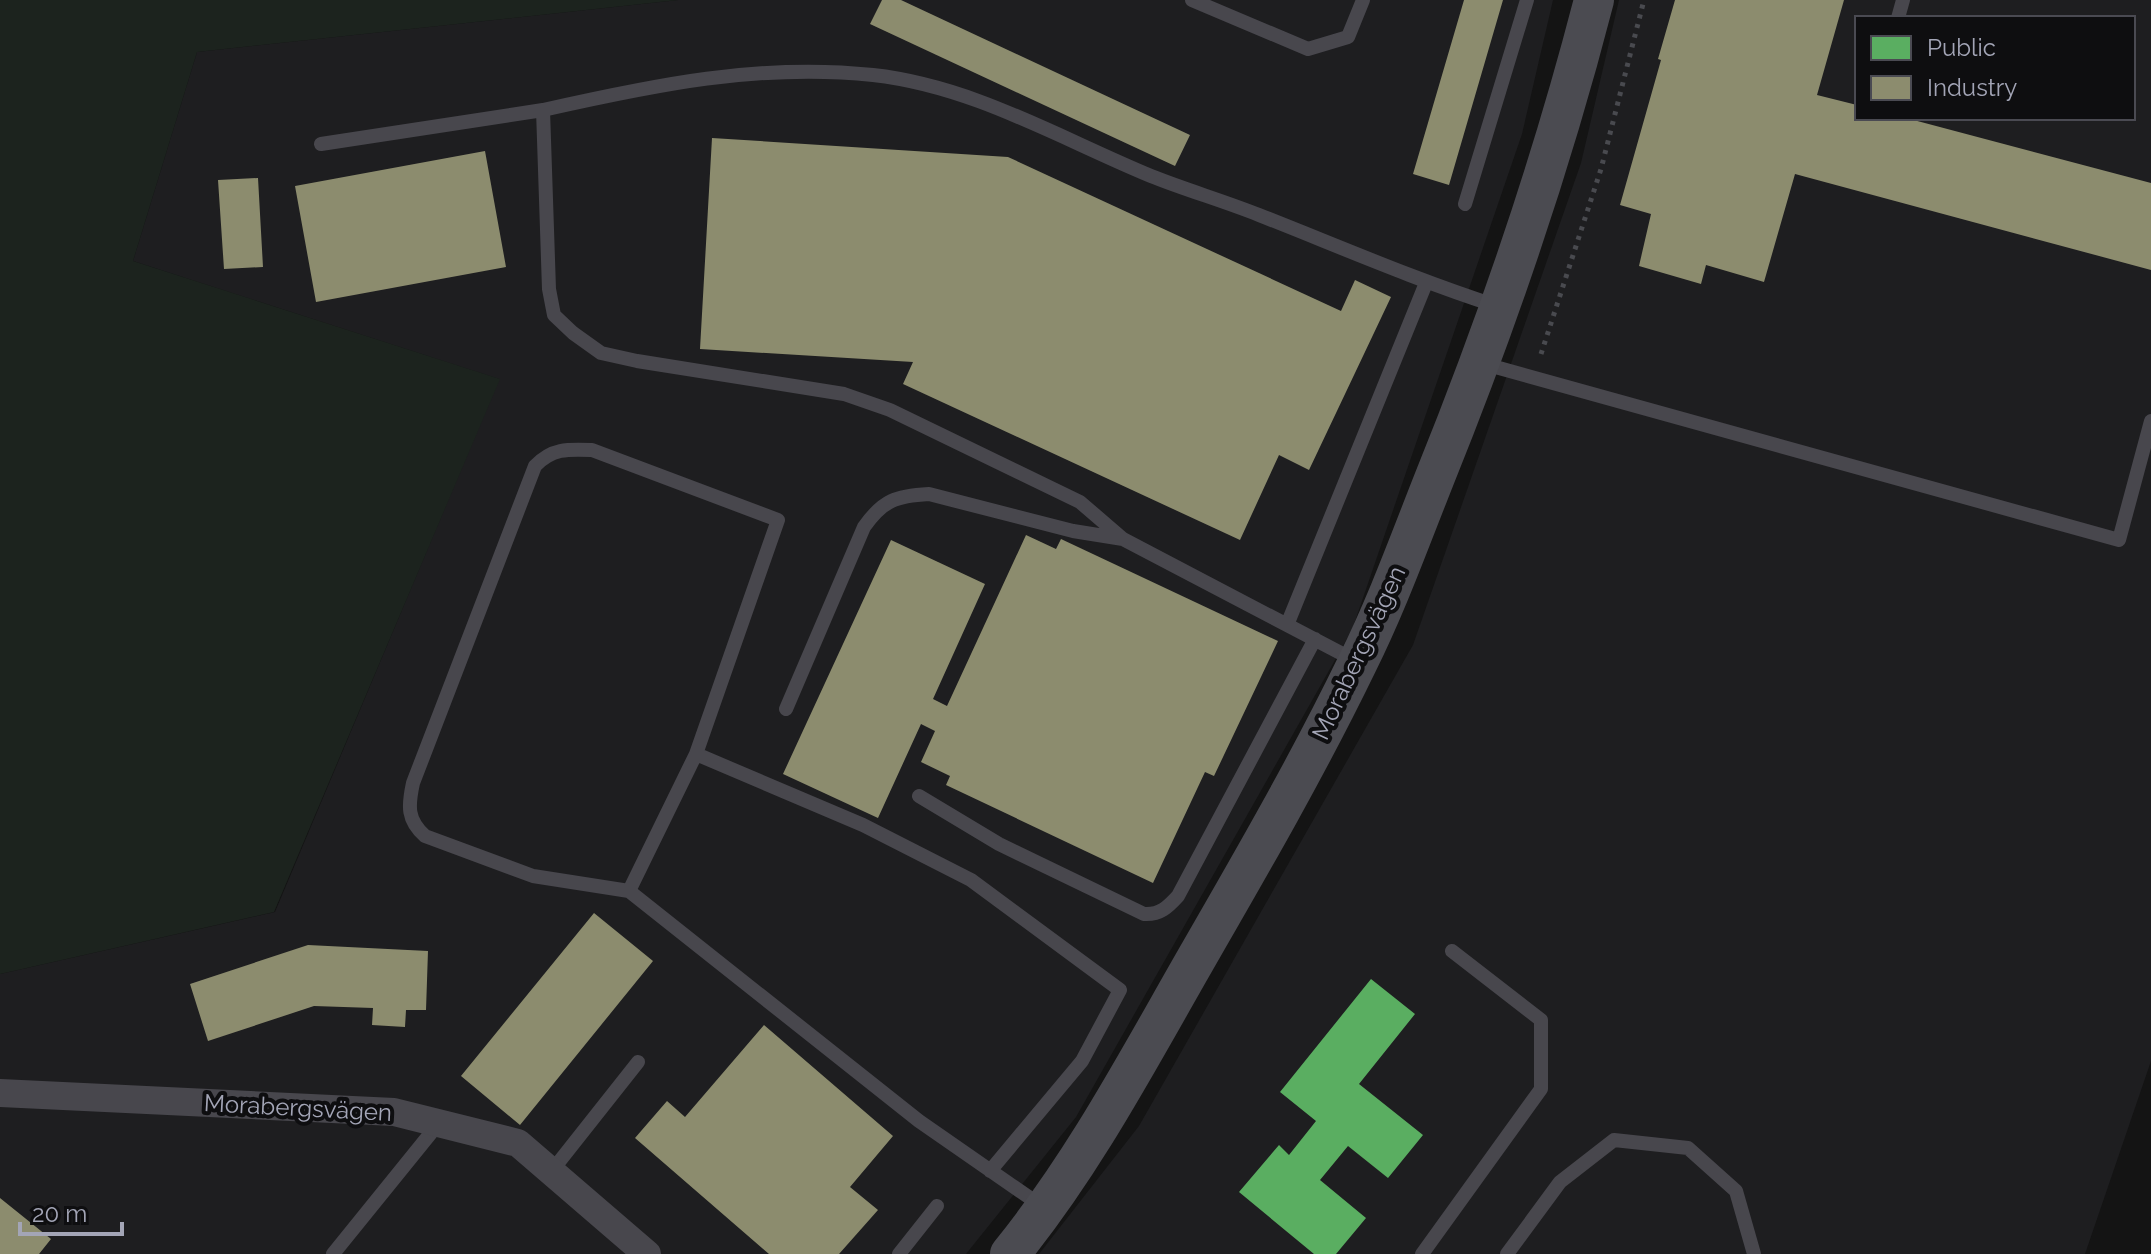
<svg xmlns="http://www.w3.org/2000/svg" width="2151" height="1254" viewBox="0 0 2151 1254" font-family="Raleway,sans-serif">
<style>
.built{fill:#1e1e20;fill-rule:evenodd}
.green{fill:#1c231e}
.public{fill:#5aae61}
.industry{fill:#8c8c6e}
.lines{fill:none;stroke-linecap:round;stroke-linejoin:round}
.path{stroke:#494a4f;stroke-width:5;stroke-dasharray:4 6;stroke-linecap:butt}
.lane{stroke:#48474d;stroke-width:14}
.street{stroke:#48474d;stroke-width:28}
.secondary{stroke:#4b4b51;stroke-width:40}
.labels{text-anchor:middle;stroke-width:8;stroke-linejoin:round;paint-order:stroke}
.street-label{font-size:24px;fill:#a3a5b6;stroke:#0e0e10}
</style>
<rect width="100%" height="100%" fill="#141414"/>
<path class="built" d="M678 0H1553L1522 134 1352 630 1076 1117 966 1254H0V974L275 912 499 379 133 261 197 52Z
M1619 0H2151V1061L2085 1254H1039L1139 1126 1413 645 1581 163ZM1857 18H2133V118H1857Z"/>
<path class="green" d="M0 0H678L197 52 133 261 500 379 274 912 0 974Z"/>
<path class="public" d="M1371 979 1415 1014 1359 1084 1423 1135 1388 1178 1348 1146 1320 1180 1366 1218 1336 1254H1314L1239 1192 1279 1145 1289 1155 1316 1121 1280 1092Z"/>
<path class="industry" d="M882 0H901L1190 135 1175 166 870 24Z
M1464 0H1503L1449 185 1413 174Z
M1675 0H1844L1817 95 1857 105V118H1906L2151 183V270L1795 174 1764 282 1706 265 1701 284 1639 266 1651 214 1620 205 1661 60 1658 59Z
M712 138 1008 157 1341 311 1355 280 1391 297 1309 470 1279 455 1240 540 903 384 913 362 700 349Z
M485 151 506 267 316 302 295 186Z
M258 178 263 267 224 269 218 180Z
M1026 535 1056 549 1061 539 1278 641 1214 776 1205 772 1153 883 946 785 950 776 921 762 935 731 921 724 878 818 783 774 891 540 985 584 933 699 947 706Z
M594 913 653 961 520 1125 461 1076Z
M308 945 428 951 426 1010H406L405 1027 372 1025 373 1008 314 1006 208 1041 190 984Z
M764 1025 893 1136 850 1187 878 1210 839 1254H769L635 1138 667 1101 685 1117Z
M0 1198 51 1239 39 1254H0Z"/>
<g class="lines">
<path class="path" d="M1541 354 1601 169 1644 0"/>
<path class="lane" d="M1192 0 1308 49 1348 37 1363 0
M1898 18 1903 0
M321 144 543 110
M1465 204 1527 0
M1481 363 2119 540 2151 421
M1287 625 1426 283
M1354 660 1123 539 1080 502 890 410 844 394 637 361 601 353 573 333 554 315 549 289 543 110C654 85 759 63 873 75 973 86 1059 138 1151 176 1186 190 1224 201 1259 215 1338 246 1416 280 1497 306
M786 709 864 527C883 500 896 496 929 494L1073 531 1123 539
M696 754 863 825 971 880 1120 990 1082 1061 990 1171
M919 796 999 844 1144 914C1160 915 1168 907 1178 896L1315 639
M629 891 696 754 778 520 592 450C568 449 552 448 535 466L413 783C408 806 407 820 425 836L533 876 629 891 919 1121 1043 1207
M551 1172 638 1062
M333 1254 439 1123
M899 1254 937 1206
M1422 1254 1541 1089V1020L1452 951
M1507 1254 1560 1182 1614 1140 1688 1148 1736 1191 1754 1254"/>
<path class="street" d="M0 1093 394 1112 518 1143 647 1254"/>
<path class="secondary" d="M1010 1254C1084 1163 1138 1060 1196 959 1252 862 1308 765 1357 664 1387 604 1410 540 1435 477 1498 321 1552 163 1594 0"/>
</g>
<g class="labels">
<g class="street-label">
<text transform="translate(1359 653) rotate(-65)" y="8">Morabergsvägen</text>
<text transform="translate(298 1108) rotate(3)" y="8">Morabergsvägen</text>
</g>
</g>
<rect x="1855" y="16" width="280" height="104" fill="#0e0e10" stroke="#4a4a52" stroke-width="2"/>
<rect x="1871" y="36" width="40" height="24" fill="#5aae61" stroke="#4a4a52" stroke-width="2"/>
<text x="1927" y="56" font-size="24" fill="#a3a5b6">Public</text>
<rect x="1871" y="76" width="40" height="24" fill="#8c8c6e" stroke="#4a4a52" stroke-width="2"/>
<text x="1927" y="96" font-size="24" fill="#a3a5b6">Industry</text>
<path d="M20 1222v12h102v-12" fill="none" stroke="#a3a5b6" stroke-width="4"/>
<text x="32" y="1222" font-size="24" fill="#a3a5b6" stroke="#0e0e10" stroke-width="6" paint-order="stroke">20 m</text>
</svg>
